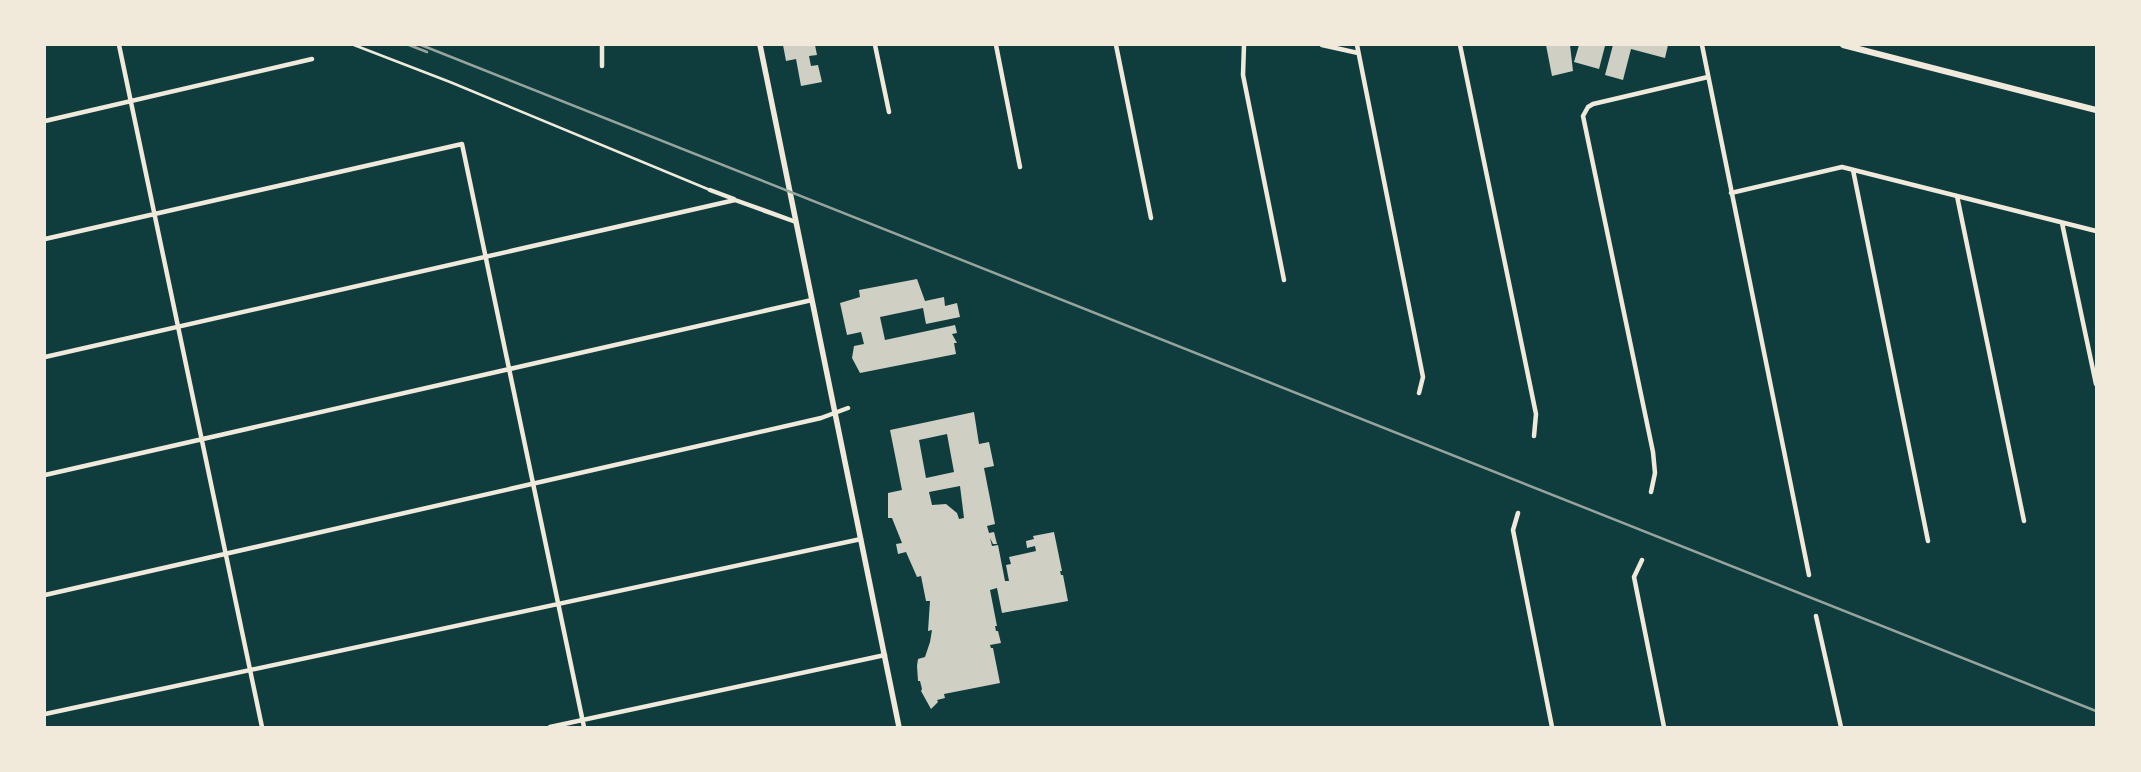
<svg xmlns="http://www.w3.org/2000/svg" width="2141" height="772" viewBox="0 0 2141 772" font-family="Merriweather,serif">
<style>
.building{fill:#cfcfc3;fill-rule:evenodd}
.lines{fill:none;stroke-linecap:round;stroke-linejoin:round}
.service{stroke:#f1e9da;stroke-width:2.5}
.minor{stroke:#f1e9da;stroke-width:4.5}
.tertiary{stroke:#f1e9da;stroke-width:5.5}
.secondary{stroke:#f1e9da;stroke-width:6}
.rail{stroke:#97a49c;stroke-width:2.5}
</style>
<rect width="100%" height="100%" fill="#0f3d3e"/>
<path class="building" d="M783 45H815L817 55 809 56 811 66 818 65 822 82 801 86 796 59 786 61Z
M1546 45H1570L1573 71 1552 76Z
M1579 45 1605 46 1599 69 1574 62Z
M1613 45H1668L1665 58 1631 49 1623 80 1605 75Z
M917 279 925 301 944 297 945 306 957 303 960 317 926 324 923 308 880 317 885 340 955 325 957 333 952 334 957 343H954L956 354 860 373 852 358 854 346 864 344 861 332 847 335 840 303 860 297 859 290Z
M974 412 979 444 989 442 994 466 984 468 995 524 987 526 989 533 994 532 997 544H993L990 538 992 546 998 545 1005 581H1009L1006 565 1011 564 1009 557 1036 551 1035 546 1027 548 1026 541 1034 539 1033 536 1054 532 1062 571H1060L1061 575H1063L1068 601 1002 613 997 588 990 590 997 626H995L996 631H998L1001 643 990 645 991 648H993L1000 683 944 694 945 698 937 700 938 702 931 709 921 691 922 689 920 681H918L917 666 918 659 925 657 930 642 932 630 928 631 930 601H926L921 576 917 577 906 552 898 554 896 544 902 543 892 518H888V493L902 490 890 430ZM947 434 954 472 926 478 919 440ZM960 486 964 518 959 519 957 513 946 504 932 505 929 492Z"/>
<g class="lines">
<path class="service" d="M354 45 450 82 710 190"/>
<path class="minor" d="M119 45 262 727
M875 45 889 112
M996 45 1020 167
M1116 45 1151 218
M1244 45 1243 75 1284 280
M1322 45 1358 53
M1357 45 1423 377 1419 393
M1460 45 1536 414 1534 436
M1702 45 1809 575
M602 66V45
M45 121 312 59
M1853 170 1928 541
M710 190 734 199
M1731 193 1842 167 2096 231
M1957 196 2024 521
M2062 223 2096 384
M45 239 462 144 584 727
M45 357 735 200 796 222
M45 475 812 300
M1651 492 1655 473 1653 452 1583 116 1588 107 1593 104 1708 77
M1518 513 1513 530 1552 727
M1642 560 1634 577 1664 727
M45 595 821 418 848 408
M1816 616 1841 727
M45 714 861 539
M550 727 885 655"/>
<path class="tertiary" d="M760 45 899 727"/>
<path class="secondary" d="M1843 45 2096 110"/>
<path class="rail" d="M409 45 427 52
M421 45 2096 711"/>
</g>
<rect width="2141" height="772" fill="none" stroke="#f1e9da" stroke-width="92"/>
</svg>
